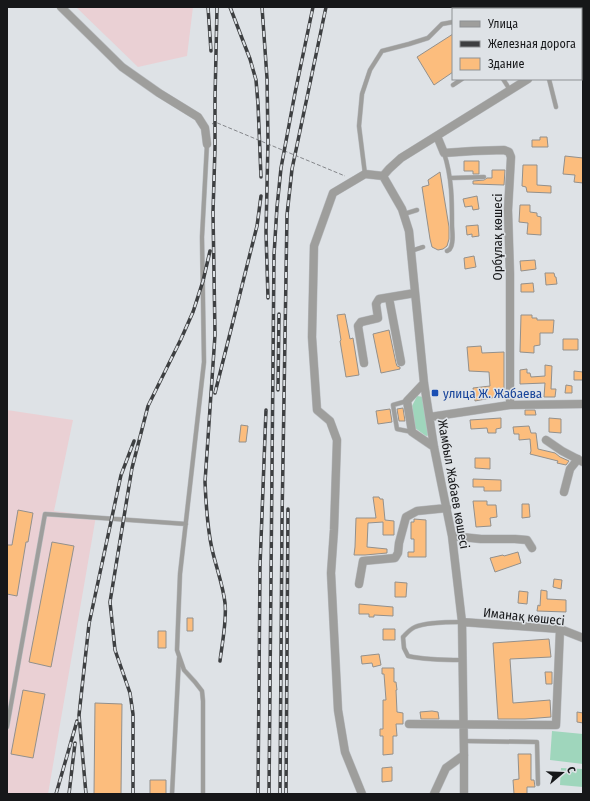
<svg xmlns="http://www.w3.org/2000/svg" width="590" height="801" viewBox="0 0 590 801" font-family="'Fira Sans Condensed',sans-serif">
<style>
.industrial{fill:#ead0d4}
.green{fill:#9fd6bc}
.building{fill:#fcbd7d;stroke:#93908c}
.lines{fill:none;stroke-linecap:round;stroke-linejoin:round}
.lane-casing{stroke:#babdc1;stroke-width:5}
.street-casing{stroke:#babdc1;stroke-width:9}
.path{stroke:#85878b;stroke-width:1;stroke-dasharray:4 2;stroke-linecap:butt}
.lane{stroke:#9e9e9c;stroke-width:4}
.street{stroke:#9e9e9c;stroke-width:8}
.rail-casing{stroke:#3d3f41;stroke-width:3.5}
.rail{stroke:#dee2e6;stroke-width:2;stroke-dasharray:6;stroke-linecap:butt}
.transit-dot{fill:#1a4fb4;stroke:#dee2e6;stroke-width:1.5}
.labels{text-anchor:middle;stroke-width:3;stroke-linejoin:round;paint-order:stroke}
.street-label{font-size:13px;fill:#161719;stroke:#dee2e6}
.transit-label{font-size:13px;fill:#164399;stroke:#dee2e6;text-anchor:start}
</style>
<rect width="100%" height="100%" fill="#dee2e6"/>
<path class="industrial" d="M76 7H193L187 56 138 67Z
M7 410 73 420 54 511 96 516 48 794H7Z"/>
<path class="green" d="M417 396 424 397 430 435 426 436 415 428 412 406Z
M552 731 583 734V764L550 760Z
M561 768 583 769V787L560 785Z"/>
<path class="building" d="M453 34V72L434 85 417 57Z
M540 137H547L548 147H532V140H540Z
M565 156 583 158V183L574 182 575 175 563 174Z
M464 161H479V174H473V171H464Z
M523 165H537V185L551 186V193L527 192 526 187 522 186Z
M492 170H505L504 185 473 184V181L484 180 487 178H492Z
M440 172 449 227V239L447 246 443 249 438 250 432 247 430 239 422 187 429 185 428 180Z
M477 196 479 209 473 210 472 206 465 207 463 199Z
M520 205H530V212L537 213V216L541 217V235L527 234 528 223 519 222Z
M478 225 479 236 472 237V234L467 235 466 226Z
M474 256 476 267 465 269 464 258Z
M535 260 536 269 521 271 520 261Z
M545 273H554L555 277H556L557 284 546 285Z
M533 283 534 292H521V284Z
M345 314 350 339 353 338 359 375 346 377 340 341 341 340 337 315Z
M521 315H532V318H537V320H554L553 333H540V345L534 346V353L520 352Z
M389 330 396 363 397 366 400 367V369L381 373 373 334Z
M563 339H578V350H563Z
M481 346 482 353 504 352V397L496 398V397L475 401 473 388 490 386 489 372 469 371 467 347Z
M545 365 552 366 551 389H556L555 397H544L545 383 520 384V370L527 369V373H530L531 377 545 376Z
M574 371 583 372V380H574Z
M566 385 572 386V393H565Z
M403 408 405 421H399L397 409Z
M390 409 392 422 378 424 376 411Z
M525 410H535L536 415H525Z
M501 418V428L496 429V433H488L487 428 471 429 470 420Z
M549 418 561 419V433L549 432Z
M241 425 248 426 246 442H239Z
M529 426 531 433H536L538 449 555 453 560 457 569 461 566 465 557 463 558 461 530 454 531 451 530 439 519 440V434H514L513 427Z
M475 458H490V469L475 468Z
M473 479 501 480V491H484V487H473Z
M373 497H379L380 499H383L385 520 394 521V535H383V522L368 523 367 547 387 549V553L365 555H354L355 547 356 518H376Z
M473 501H487V505H496L497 517 490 518 491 526 476 527Z
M522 504H529L530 517 522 518Z
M18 510 33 513 28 542H26L17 596 7 594V545H12Z
M414 519 426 520V557H408V552H414V539H411V522H414Z
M52 542 74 546 51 667 29 662Z
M518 552 521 563 495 572 490 558 503 555 504 556Z
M554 579 562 580 561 589 553 587Z
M395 582 407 583 406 597H395Z
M541 590 547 591V599L566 600V612L537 611 538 605 540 606Z
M519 591 528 592 527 604 518 603Z
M359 604 393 607V616L374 615V617H369V614H359Z
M187 618H193V631H187Z
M383 629H395V640H383Z
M158 631H166V648H158Z
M549 639 551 657 510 659 513 703 550 700 551 717 525 719H498L493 643Z
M379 654 381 665 373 667 372 663 362 664 361 656Z
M382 668H394V682H396L397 690H396L397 712 403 713V724H396L397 736H393V754L383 755V736H380V729H383V700H386L384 674H382Z
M545 672H552V684H546Z
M23 690 45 694 33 758 11 754Z
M95 703 122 704 121 794H94Z
M432 711 438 712 439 719H421L420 712Z
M577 712 583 713V723L577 722Z
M518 754H531V780H534L535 787H527V794H514L513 780 519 779Z
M392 767V781L382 782V768Z
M150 780H166V794H150Z"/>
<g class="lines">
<g class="lane-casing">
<path id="lane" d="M503 79 510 90
M549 79 556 107
M453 85 462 79
M444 153C452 177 452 201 452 225 452 232 454 240 451 247 450 250 449 250 447 251
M365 174 359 126 362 94 370 70 382 51 409 44 428 38 442 24 453 22
M450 178 484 177
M404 214 417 210
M411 251 423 247
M407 401 393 405 397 429 412 432
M462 622C449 622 426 622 415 627 410 629 407 633 403 637L404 648 408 656C426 660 444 660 462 660
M7 727 45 514 186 524
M464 741 537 742 538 784
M172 794 179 658
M203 794V701L202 691 195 682 184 670 177 650 180 574 204 362 202 237 207 144"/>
</g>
<g class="street-casing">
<path id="street" d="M61 7 122 67 159 93 198 117 205 128 207 144
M581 45 583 44
M437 136 444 153 473 151 504 150 509 152 511 157 508 210 510 274V405
M389 298 401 362
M364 363 358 326 361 322 378 318 376 304 379 299 415 293
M424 383 407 401 412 432 434 447
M430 417 510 405 583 404
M546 440 562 451 583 462
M564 492 570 469 578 459
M452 536 481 539H515L527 540 532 548
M359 584 363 561 395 558 398 553 399 543 406 517 417 511 447 508
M462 622 560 629 583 638
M409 724 556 725 560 629
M362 794 345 752 338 710 331 573 334 530 337 440 330 421 317 410 312 337 314 246 333 193 365 174 383 176
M434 794 446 768 464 755
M464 794V755L462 622 452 536 434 447 424 383 409 231 402 209 383 176 389 169 401 158 528 79"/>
</g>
<path class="path" d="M212 124 215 122 345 176"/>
<use href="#lane" class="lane"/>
<use href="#street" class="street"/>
<g class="rail-casing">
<path id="rail" d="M208 7 211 51
M217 7 215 99V148L213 212 215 335 205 482C206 504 207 527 212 549 216 567 223 585 225 603 227 620 222 644 220 661
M230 7 250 59 256 80 258 104 261 177
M262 7 267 78 268 141 266 232 268 298
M278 390 279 314
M215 393 257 226 261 196
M56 794 77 721
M69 794 75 743
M86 794 79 715 89 624 121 475 134 441
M133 794V714L130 693 115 650 110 602 132 468 148 406 181 339 193 312 203 281 210 251
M258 794 260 566 266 410
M269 794 274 255 277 207 281 168 295 93 313 7
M280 794 282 521 287 215 292 169 326 7
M286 794 288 509"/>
</g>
<use href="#rail" class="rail"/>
</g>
<rect class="transit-dot" x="431" y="389" width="8" height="8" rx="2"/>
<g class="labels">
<g class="street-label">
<text transform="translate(497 237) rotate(-90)" y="5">Орбұлақ көшесі</text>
<text transform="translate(454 484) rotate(80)" y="5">Жамбыл Жабаев көшесі</text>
<text transform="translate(524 616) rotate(6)" y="5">Иманақ көшесі</text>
</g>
<g class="transit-label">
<text x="443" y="398">улица Ж. Жабаева</text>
</g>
</g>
<rect width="590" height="801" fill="none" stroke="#161719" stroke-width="16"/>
<rect x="452" y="8" width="130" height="72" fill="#dee2e6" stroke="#8e9194"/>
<rect x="460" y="21" width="20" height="6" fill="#9e9e9c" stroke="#8e9194"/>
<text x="488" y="28" font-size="12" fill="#161719">Улица</text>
<rect x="460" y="41" width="20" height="6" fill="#3d3f41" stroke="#8e9194"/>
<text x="488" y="48" font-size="12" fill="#161719">Железная дорога</text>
<rect x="460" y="58" width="20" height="12" fill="#fcbd7d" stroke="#8e9194"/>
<text x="488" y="68" font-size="12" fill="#161719">Здание</text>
<g transform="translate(562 773) rotate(71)" stroke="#dee2e6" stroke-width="3" paint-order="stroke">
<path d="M0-3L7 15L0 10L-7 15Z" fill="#161719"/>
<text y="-6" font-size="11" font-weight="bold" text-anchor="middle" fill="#161719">С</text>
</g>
</svg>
